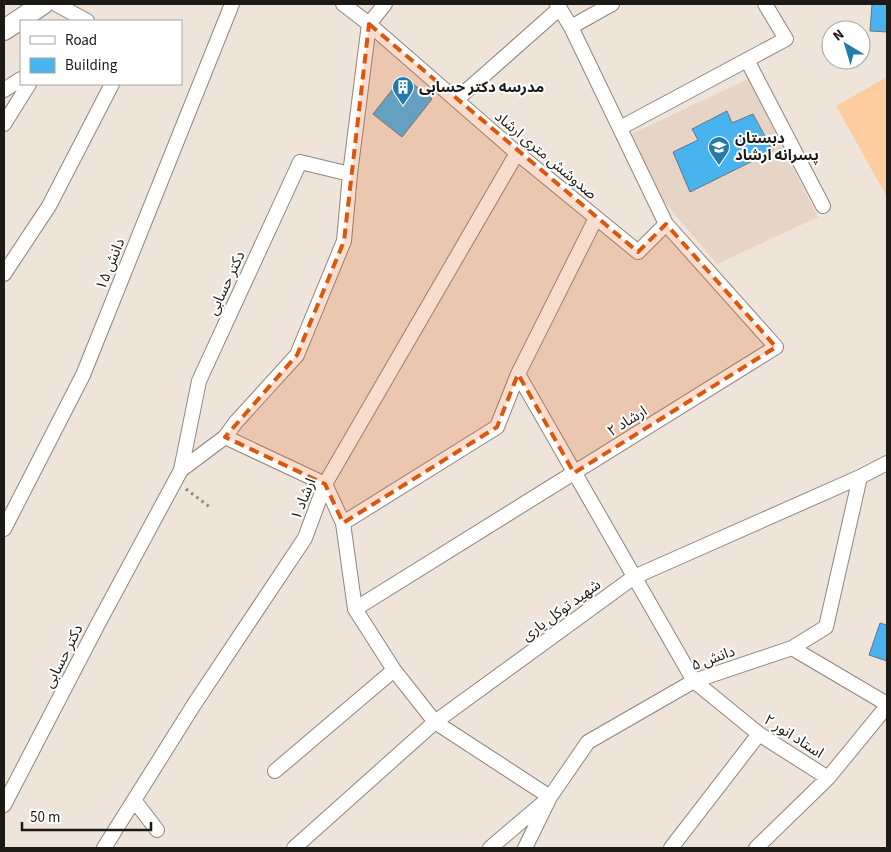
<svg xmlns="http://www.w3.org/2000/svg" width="891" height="852" viewBox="0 0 891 852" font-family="'Source Sans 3','Noto Sans Arabic',sans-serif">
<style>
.built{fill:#e6d5c6}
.green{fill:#fdcda0}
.building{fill:#49b3ef;stroke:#6a757d}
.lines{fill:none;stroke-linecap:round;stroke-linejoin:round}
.street-casing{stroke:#8f857c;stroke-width:16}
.secondary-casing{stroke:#8f857c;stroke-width:22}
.path{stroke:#8d867f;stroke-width:3;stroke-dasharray:2.5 4;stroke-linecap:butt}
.street{stroke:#fff;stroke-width:14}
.secondary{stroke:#fff;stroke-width:20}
.marked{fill:#de560c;fill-opacity:0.2;stroke:#de560c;stroke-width:4;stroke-dasharray:10 6;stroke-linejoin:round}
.labels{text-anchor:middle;stroke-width:4;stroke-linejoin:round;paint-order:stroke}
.poi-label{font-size:15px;font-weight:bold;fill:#1d1a16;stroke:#fff;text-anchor:start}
.street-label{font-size:15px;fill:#1d1a16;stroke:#fff}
</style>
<rect width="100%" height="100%" fill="#efe4da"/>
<path class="built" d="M748 79 818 217 717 264 660 197 632 134Z"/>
<path class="green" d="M887 77V197L836 106Z"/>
<path class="building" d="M872 4H887V32L870 31Z
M403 76 432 99 402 137 373 114Z
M727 111 732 123 753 114 773 151 690 192 673 152 698 140 692 129Z
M880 623 887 625V661L869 655Z"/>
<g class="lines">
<g class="street-casing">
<path id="street" d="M56 4 87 21
M343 4 369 24 517 153 638 252 666 224
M571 27 612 4
M747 60 823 206
M4 90 21 79
M456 100 560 8
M4 124 29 84
M620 128 786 39 765 4
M4 274 49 206 112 84
M518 374 694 681 759 734 828 778
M225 437 325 484 343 523 355 609 394 670 435 722 550 797 490 848
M181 470 199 381 300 162 350 174
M343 523 497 427 518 374 596 218
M4 529 83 375 232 4
M355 609 776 347 666 224 571 27 557 4
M792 648 887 704
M275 771 394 670
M134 800 157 830
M4 805 98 624 181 470 225 437 236 422 297 355 344 241 350 174 369 24 385 4
M104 848 195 703 305 538 325 484 517 153
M294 848 435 722 634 577 860 477 887 463
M525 848 550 797 588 742 694 681 792 648 826 627 860 477
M671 848 759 734
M756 848 828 778 887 706"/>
</g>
<g class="secondary-casing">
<path id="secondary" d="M4 30 43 4"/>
</g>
<path class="path" d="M186 489 211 508"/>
<use href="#street" class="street"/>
<use href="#secondary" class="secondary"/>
</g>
<path class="marked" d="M369 24 638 252 666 224 776 347 574 473 518 374 497 427 343 523 325 484 225 437 297 355 344 241Z"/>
<defs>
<g id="building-pin" transform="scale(1.125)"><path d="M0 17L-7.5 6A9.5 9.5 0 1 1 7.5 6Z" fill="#237baa" stroke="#fff"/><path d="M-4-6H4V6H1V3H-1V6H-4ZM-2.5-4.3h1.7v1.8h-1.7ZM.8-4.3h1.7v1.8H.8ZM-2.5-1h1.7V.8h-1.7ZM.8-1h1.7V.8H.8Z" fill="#fff"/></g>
<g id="school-pin" transform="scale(1.125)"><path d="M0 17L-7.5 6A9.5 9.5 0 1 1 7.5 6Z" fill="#237baa" stroke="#fff"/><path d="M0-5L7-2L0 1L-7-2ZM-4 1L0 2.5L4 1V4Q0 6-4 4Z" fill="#fff"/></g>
</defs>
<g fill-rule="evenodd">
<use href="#building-pin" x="403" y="87"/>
<use href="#school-pin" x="719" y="147"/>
</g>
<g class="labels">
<g class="poi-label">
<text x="419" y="92">مدرسه دکتر حسابی</text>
<text x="735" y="143">دبستان<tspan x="735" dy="17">پسرانه ارشاد</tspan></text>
</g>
<g class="street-label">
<text transform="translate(546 155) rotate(40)" y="5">صدوشش متری ارشاد</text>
<text transform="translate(110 264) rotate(-68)" y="5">دانش ۱۵</text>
<text transform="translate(226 283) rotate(-65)" y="5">دکتر حسابی</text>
<text transform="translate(627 421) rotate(-32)" y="5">ارشاد ۲</text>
<text transform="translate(303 499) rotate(-68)" y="5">ارشاد ۱</text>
<text transform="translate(561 610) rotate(-36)" y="5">شهید توکل یاری</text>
<text transform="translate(63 656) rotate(-63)" y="5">دکتر حسابی</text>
<text transform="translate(713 658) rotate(-20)" y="5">دانش ۵</text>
<text transform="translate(794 736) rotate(33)" y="5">استاد انور ۲</text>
</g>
</g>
<rect width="891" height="852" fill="none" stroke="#1d1a16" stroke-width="10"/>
<rect x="20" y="20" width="162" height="65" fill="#ffffff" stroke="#a5a3a2"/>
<rect x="30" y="36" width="25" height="8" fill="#ffffff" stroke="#a5a3a2"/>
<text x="65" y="45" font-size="15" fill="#1d1a16">Road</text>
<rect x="30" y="58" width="25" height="15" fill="#49b3ef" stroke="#a5a3a2"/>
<text x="65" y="70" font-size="15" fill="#1d1a16">Building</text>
<g transform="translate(846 45) rotate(322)"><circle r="24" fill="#ffffff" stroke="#a5a3a2"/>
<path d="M0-4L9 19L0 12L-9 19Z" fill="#237baa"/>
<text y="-8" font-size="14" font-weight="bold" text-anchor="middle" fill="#1d1a16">N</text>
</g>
<path d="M22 822v8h129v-8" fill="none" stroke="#1d1a16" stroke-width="2.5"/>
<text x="30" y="822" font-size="15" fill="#1d1a16" stroke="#ffffff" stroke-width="4" paint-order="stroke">50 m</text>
</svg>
